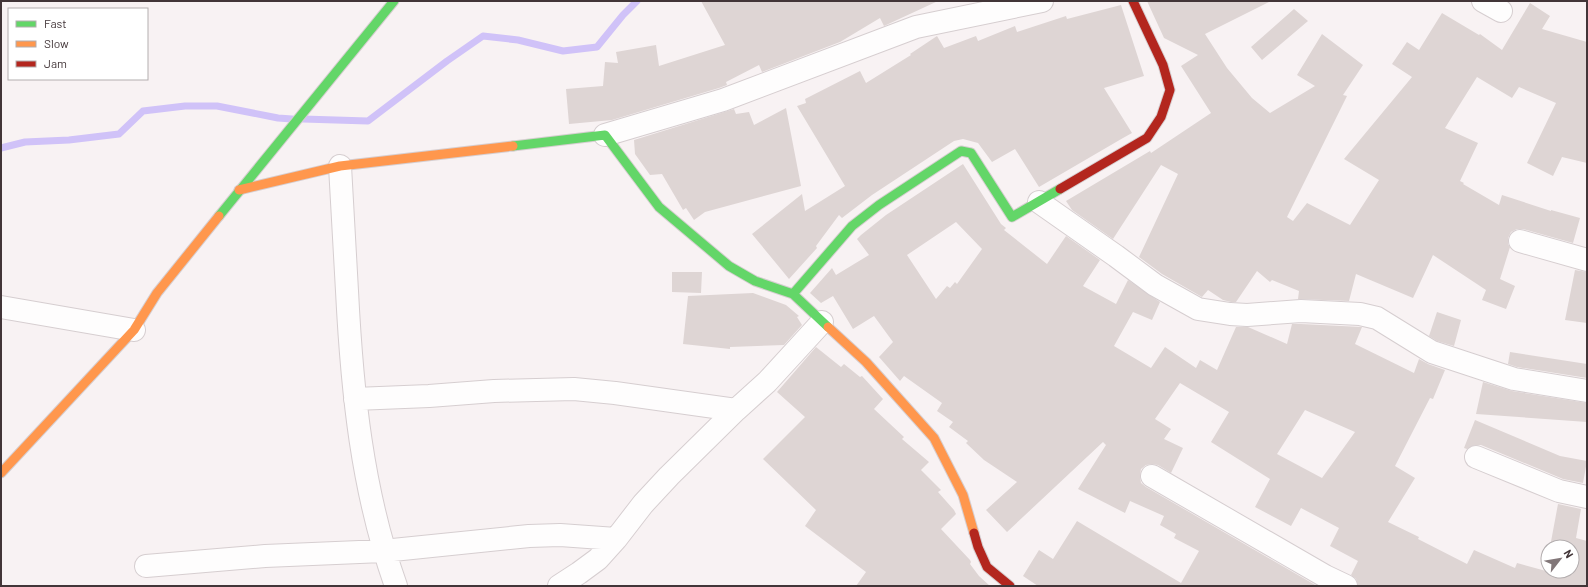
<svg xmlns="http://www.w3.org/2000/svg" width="1588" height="587" viewBox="0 0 1588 587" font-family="Barlow,sans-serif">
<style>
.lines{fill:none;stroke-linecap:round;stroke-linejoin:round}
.stream{stroke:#d0c2f8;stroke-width:7}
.building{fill:#ded5d4;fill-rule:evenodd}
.street-casing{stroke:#d6ced0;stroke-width:24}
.fast-casing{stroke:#d6ced0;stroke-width:11}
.slow-casing{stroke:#d6ced0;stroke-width:11}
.jam-casing{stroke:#d6ced0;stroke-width:11}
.street{stroke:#fefdfd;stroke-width:22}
.fast{stroke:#63d668;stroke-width:9}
.slow{stroke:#ff974d;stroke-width:9}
.jam{stroke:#b3261e;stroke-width:9}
</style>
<rect width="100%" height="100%" fill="#f8f2f3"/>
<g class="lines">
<path class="stream" d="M303 119 368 121 447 61 483 36 518 40 563 51 597 47 623 15 637 1
M1 148 25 142 69 140 119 134 143 111 185 106H217L278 118 292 119"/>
</g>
<path class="building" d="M701 1H938L884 26 880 18 840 42 762 72 759 65 726 82 727 85 719 88 612 120 569 124 566 89 603 86 605 62 618 63 616 52 656 45 659 66 725 45Z
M1147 1H1271L1205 34 1227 68 1252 98 1270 113 1315 86 1297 75 1322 34 1363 65 1343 95 1347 96 1287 217 1293 221 1307 203 1350 225 1379 180 1344 159 1412 77 1392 64 1407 42 1419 50 1442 13 1479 35 1480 34 1502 50 1530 3 1550 16 1542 29 1587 42V163L1562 157 1553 176 1527 163 1556 103 1519 87 1512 98 1477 77 1445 128 1478 143 1460 181 1464 183 1463 184 1499 205 1502 195 1551 211V210L1580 218 1573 243 1523 229H1517L1511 232 1508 238V244L1510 247 1500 279 1515 286 1506 309 1482 300 1486 290 1433 255 1413 298 1356 274 1349 301 1298 299 1299 291 1272 280 1270 282 1257 271 1236 302H1231L1223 300 1208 290 1202 297 1162 274 1139 257 1178 174 1161 165 1113 239 1072 210 1066 201 1150 151 1151 153 1211 113 1181 66 1198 55 1164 38Z
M1121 5 1144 76 1104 88 1132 133 1123 138 1039 187 1015 149 992 162 978 143 963 139 954 141 872 195 842 218 839 215 816 246 817 248 789 279 752 234 802 194 805 211 845 186 797 106 806 103 805 99 860 71 866 83 911 55 910 54 937 36 944 48 976 36 978 41 1015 26 1017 32 1066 16 1067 19Z
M1294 9 1308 21 1262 60 1251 47Z
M786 108 801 186 705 212 694 220 686 208 683 210 662 174 650 175 635 154 634 140 734 109 736 114 749 112 754 125Z
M963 164 1001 224 1006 228 1004 230 1047 264 1066 236 1100 260 1083 286 1116 304 1128 280 1160 302 1152 320 1133 312 1114 346 1151 368 1165 347 1196 368 1200 360 1217 370 1236 327H1248L1287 344 1292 324H1301L1362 327 1355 344 1414 373 1419 359 1428 364 1445 370 1433 399 1430 398 1395 466 1415 478 1388 522 1419 537 1418 539 1467 564 1474 550 1515 568 1517 563 1546 571 1548 559V571H1572V547H1550L1558 504 1581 509 1576 538 1587 541V586H1358L1356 579 1351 575 1358 561 1330 546 1339 528 1301 508 1291 526 1255 507 1270 479 1211 442 1229 412 1180 383 1155 419 1171 429 1164 439 1183 448 1171 473 1158 465 1152 464 1146 465 1141 469 1140 476 1141 483 1146 487 1317 586H1038L1023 576 1039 550 1053 559 1077 521 1181 583 1199 551 1174 538 1176 534 1160 525 1164 516 1130 501 1125 513 1078 489 1106 445 1103 442 1007 532 986 510 1017 482 984 460 966 443 968 441 949 427 953 422 937 411 942 403 904 376 900 381 879 357 893 342 874 316 853 329 833 296 821 303 810 293 832 268 836 275 869 255 857 239 861 235 886 215ZM956 222 982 249 957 284 955 282 950 288 947 286 936 299 907 255ZM1305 410 1355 432 1322 478 1277 454Z
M1575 270 1587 272V323L1565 320Z
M672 272H702L701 293 672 292Z
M753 293 786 305 799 316 797 317 802 325 784 345 730 347V349L683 344 688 296Z
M1437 312 1461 320 1454 346 1437 341 1429 336Z
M816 347 841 367 844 364 860 377 862 376 883 399 874 409 904 437 902 439 929 462 921 470 941 490 938 492 954 510 956 514 941 529 970 560 971 562 970 564 979 576 990 586H856L866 572 805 526 816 510 763 459 805 417 777 392Z
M1510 352 1587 364V378L1517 367 1508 364Z
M1483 382 1512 391 1587 403V422L1476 414Z
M1475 420 1560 456 1587 461 1583 483 1563 479 1481 445H1475L1467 449 1464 448Z"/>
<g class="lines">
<g class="street-casing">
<path id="street" d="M1483 1 1501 11
M605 135 723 100 916 27 1042 1
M340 166C342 208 345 249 347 291 352 391 362 491 396 586
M1039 202 1116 256 1155 285 1198 309 1230 314 1247 315 1301 311 1360 314 1377 318 1432 352 1514 379 1587 391
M1520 241 1587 260
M1 307 134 330
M355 399 429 396 494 391 574 389 615 393 736 410
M1476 457 1559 491 1587 497
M1152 476 1325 576 1346 586
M146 566 265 556 383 551 529 536 560 535 616 539
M559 586 579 573 598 559 616 539 643 504 669 476 736 410 767 382 822 322"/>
</g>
<g class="fast-casing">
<path id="fast" d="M513 146 605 135 659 207 729 266 755 281 793 294 828 327
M219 216 394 1
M793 294 852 226 879 205 961 151 971 153 1012 217 1060 189"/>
</g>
<g class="slow-casing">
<path id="slow" d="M239 190 340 166 513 146
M828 327 866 362 934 438 963 495 974 533
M1 473 134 330 157 293 219 216"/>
</g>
<g class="jam-casing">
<path id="jam" d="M1060 189 1147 138 1161 117 1170 90 1163 65 1133 1
M974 533 978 547 987 567 1010 586"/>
</g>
<use href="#street" class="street"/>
<use href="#fast" class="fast"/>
<use href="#slow" class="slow"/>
<use href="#jam" class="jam"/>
</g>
<rect width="1588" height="587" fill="none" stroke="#423538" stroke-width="4"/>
<rect x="8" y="8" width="140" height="72" fill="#ffffff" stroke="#b3aeaf"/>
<rect x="16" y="21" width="20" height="6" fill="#63d668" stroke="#b3aeaf"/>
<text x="44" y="28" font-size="12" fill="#423538">Fast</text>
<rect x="16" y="41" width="20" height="6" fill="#ff974d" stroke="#b3aeaf"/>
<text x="44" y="48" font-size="12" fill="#423538">Slow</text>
<rect x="16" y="61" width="20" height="6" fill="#b3261e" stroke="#b3aeaf"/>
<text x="44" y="68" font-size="12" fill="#423538">Jam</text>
<g transform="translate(1560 559) rotate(59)"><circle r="19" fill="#ffffff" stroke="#b3aeaf"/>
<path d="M0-3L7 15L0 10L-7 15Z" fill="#827779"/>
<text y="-6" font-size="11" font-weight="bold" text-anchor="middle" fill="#423538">N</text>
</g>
</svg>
